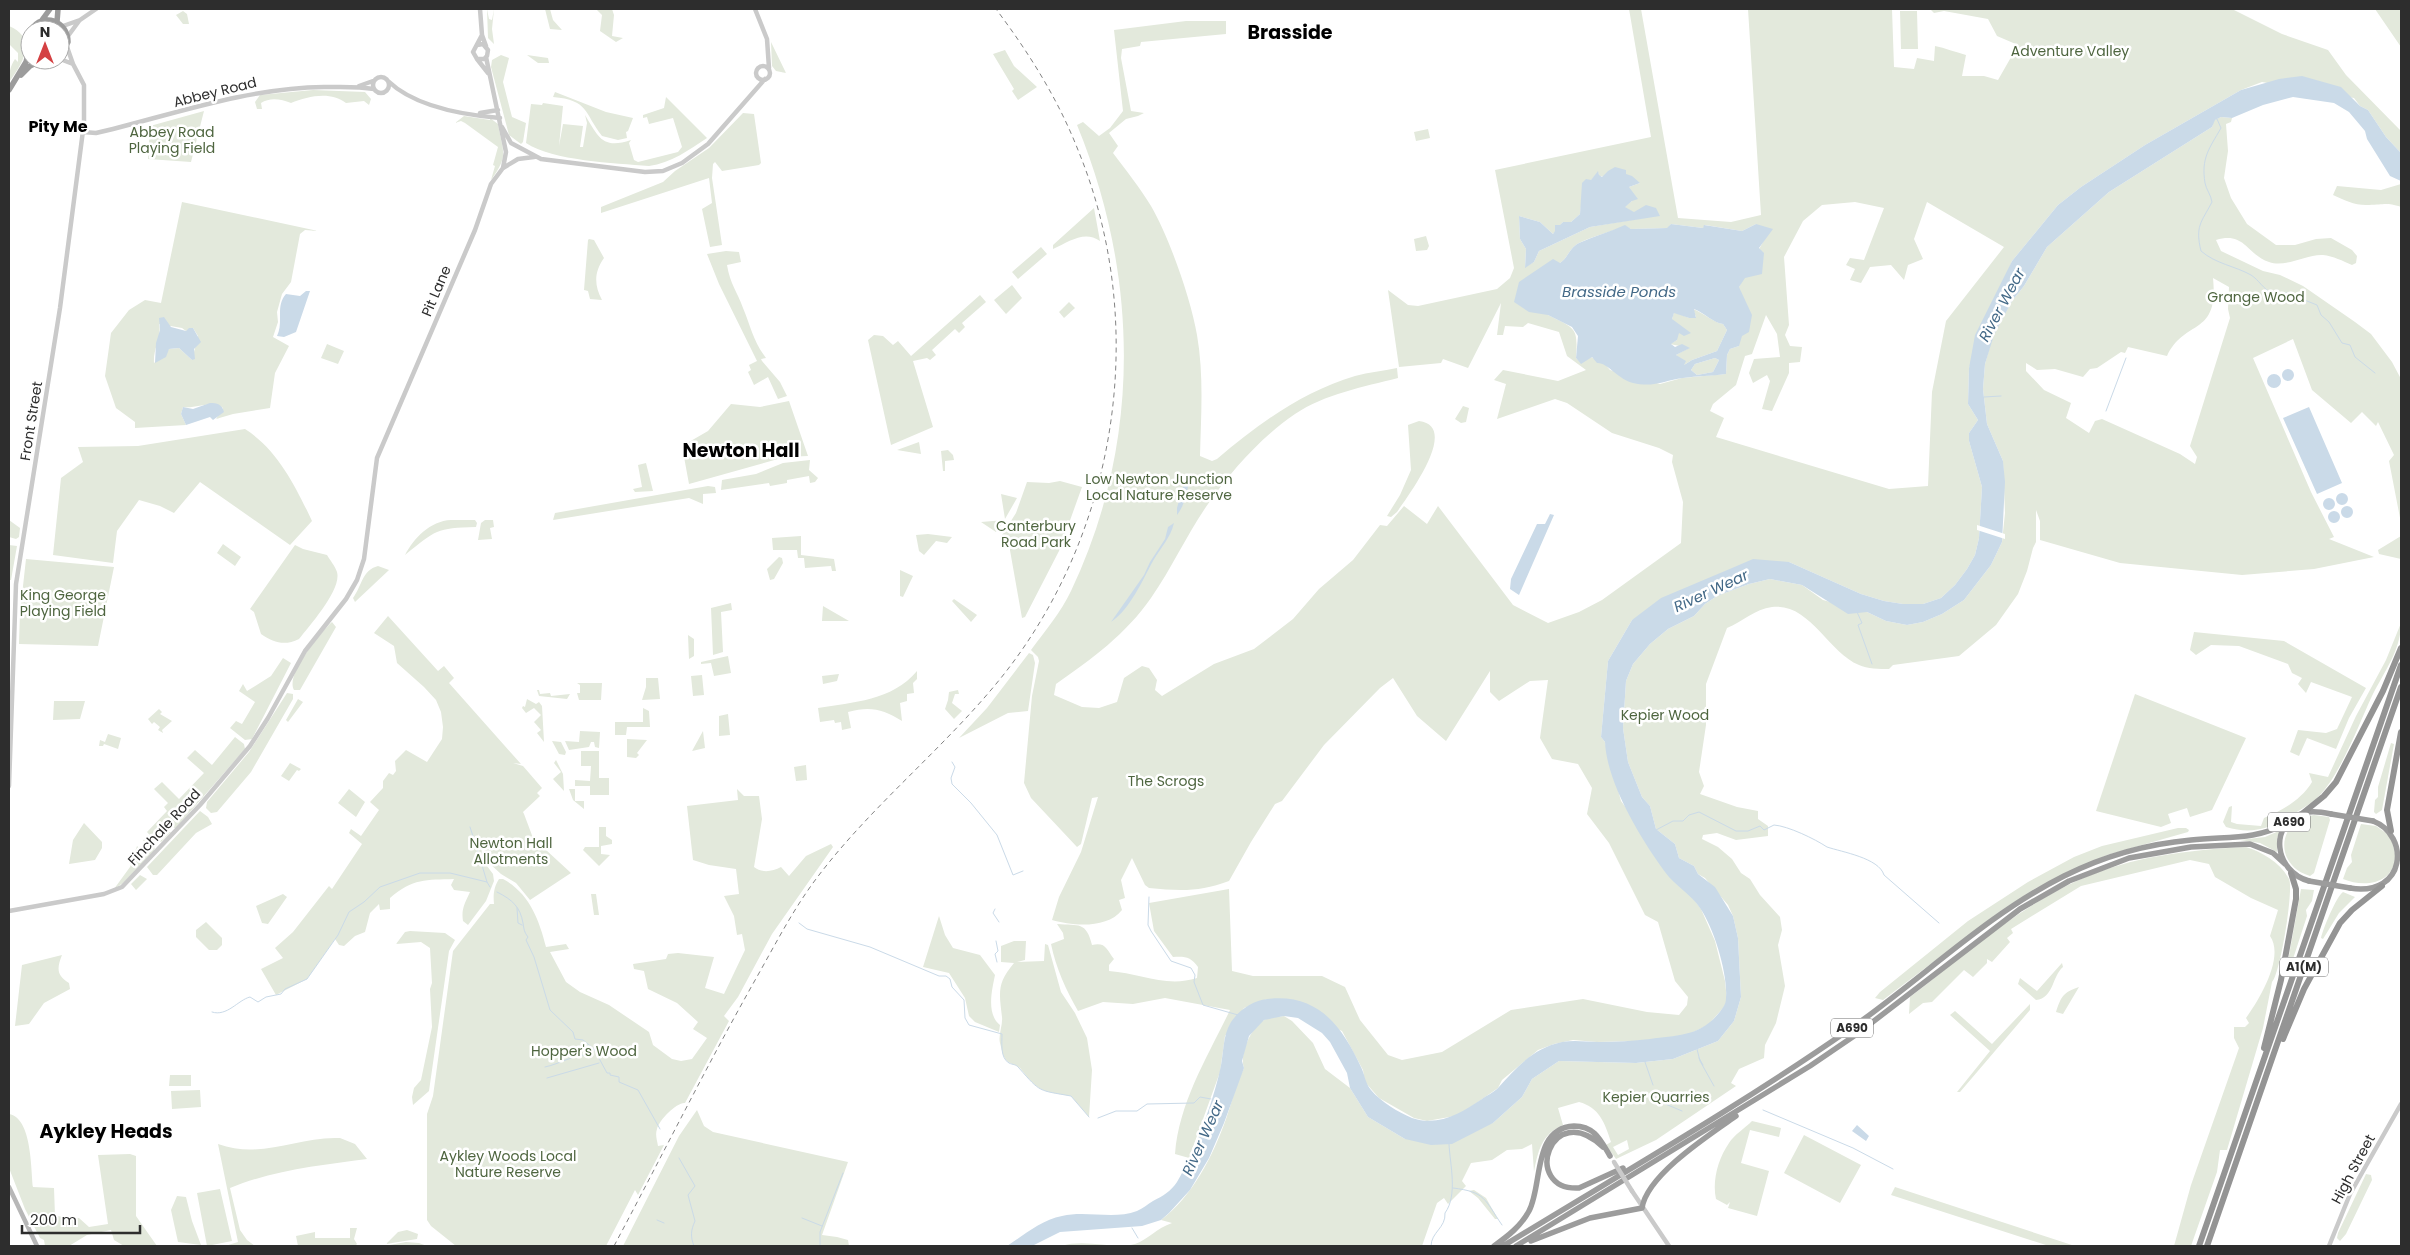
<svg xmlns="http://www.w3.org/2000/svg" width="2410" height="1255" viewBox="0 0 2410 1255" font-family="Poppins,sans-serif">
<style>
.green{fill:#e3e9dc;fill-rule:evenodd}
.water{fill:#cadae8;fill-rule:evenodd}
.pier{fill:#fff}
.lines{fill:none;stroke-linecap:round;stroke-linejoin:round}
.stream{stroke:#cadae8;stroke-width:1}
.tertiary{stroke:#cacaca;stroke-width:4.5}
.secondary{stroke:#b7b7b7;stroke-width:4.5}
.trunk{stroke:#9c9c9c;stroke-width:5.5}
.motorway{stroke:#949494;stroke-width:6}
.rail{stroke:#828282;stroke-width:1;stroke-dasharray:5 4;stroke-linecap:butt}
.tertiary-bridge{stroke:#cacaca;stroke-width:4.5}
.trunk-bridge{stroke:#9c9c9c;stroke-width:5.5}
.labels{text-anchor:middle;stroke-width:5;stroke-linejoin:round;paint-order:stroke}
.shield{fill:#fff;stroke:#6c6c6c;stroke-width:1}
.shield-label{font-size:12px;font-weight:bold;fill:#2d2d2d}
.park-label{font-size:14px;fill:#4e653f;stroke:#fff}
.street-label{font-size:14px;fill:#2d2d2d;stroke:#fff}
.water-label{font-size:15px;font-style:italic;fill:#436987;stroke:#fff}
.quarter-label{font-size:16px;font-weight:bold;fill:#000;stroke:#fff}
.district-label{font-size:19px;font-weight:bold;fill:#000;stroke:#fff}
</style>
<rect width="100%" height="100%" fill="#fff"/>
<path class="green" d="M487 9 489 19 492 20 494 9 492 29 494 44 488 38Z
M545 9H550L553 20 562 30 550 29Z
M596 9H612L614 15 612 36 623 38 616 42 600 31 602 15Z
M1629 9H1641L1678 218 1731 222 1761 215 1748 9H1892L1894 67 1914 69 1917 58 1934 61 1935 46C1945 48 1955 52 1966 55L1962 76H1984L1998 80 2018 45 1997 36 1988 19 1944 11 1934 13 1930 9H2232L2282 34 2328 50 2346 75 2401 131V153L2386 137 2368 110 2360 106 2354 98 2262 82 2241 90 2145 145 2081 187 2058 205 2012 261 1969 368 1968 404 1978 420 1969 433V441L1982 487 1979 538 1975 555 1967 569 1955 585 1941 598 1923 604H1903L1884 601 1861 594 1789 562 1632 620 1608 661 1601 737 1605 742 1621 801 1701 909 1715 941 1725 981 1727 1000 1724 1007 1708 1025 1685 1036 1637 1041 1597 1042 1573 1040 1554 1044 1538 1050 1502 1080 1498 1088 1465 1111 1455 1116 1427 1121 1414 1118 1379 1098 1365 1082 1363 1070 1342 1031 1267 999 1244 1008 1225 1036 1220 1072 1189 1158 1175 1154C1179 1102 1208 1056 1230 1010L1165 998 1133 1004 1103 1002 1078 1011C1066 990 1056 968 1051 944L1064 939 1063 933 1057 924C1079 926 1086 921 1092 945 1106 942 1106 949 1114 959L1109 965V971C1140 973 1166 988 1197 978L1198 967C1191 957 1185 956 1173 957L1154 931 1149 903 1229 889 1232 971 1253 976H1322L1345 987 1360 1020 1388 1055 1402 1060 1442 1052 1511 1010 1583 999 1647 1012 1679 1015 1687 1005 1688 997 1675 981 1658 922 1645 915 1609 843 1587 814 1592 788 1578 764 1552 759 1540 738 1548 680 1530 681 1499 701 1490 692V671L1446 741 1417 716 1393 678 1380 688 1324 745 1282 801 1275 804 1251 842 1229 881C1200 892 1180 891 1149 888L1145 885 1132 858 1121 880 1125 898 1119 900 1122 910C1107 929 1073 926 1052 920L1059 897 1081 852 1098 797 1092 798 1081 844 1077 847 1031 798 1024 783 1032 696 1039 661 1038 657 1031 650C1045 631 1061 612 1071 591 1142 442 1139 275 1077 125L1083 122 1099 136 1110 128 1123 111 1114 30 1186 21H1226V34L1141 42 1140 46 1122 49 1121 58 1131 111 1144 113 1138 116 1126 119 1109 133 1118 146 1113 153C1126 170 1140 188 1151 206 1169 237 1191 299 1197 335 1204 375 1201 416 1200 456L1212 461 1217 459C1258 424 1302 392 1355 376 1369 372 1383 371 1397 368L1398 378C1363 387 1325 394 1295 414 1261 437 1231 471 1208 504 1187 534 1172 568 1151 598 1126 634 1092 659 1056 684L1054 695 1082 707 1099 708 1117 702 1124 678 1142 666 1149 668 1157 680 1155 690 1162 696 1214 664 1254 649 1293 619 1319 589 1353 560 1380 525 1387 526 1404 506 1427 524 1438 506 1513 605 1548 623 1579 612 1602 600 1681 543 1683 502 1672 462 1673 455 1659 448 1612 433 1567 403 1555 399 1497 419 1506 384 1494 380 1503 370 1558 381 1586 370 1567 356 1559 332 1528 323 1523 327 1505 326 1503 335H1497L1501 303 1468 368 1443 359 1441 363 1399 367 1388 290 1408 305 1418 306 1497 289 1510 278 1514 268 1495 170 1651 137ZM1598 172 1599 176 1640 183 1629 187 1632 201 1624 207 1633 212 1660 215 1590 227 1539 251 1534 262 1525 267 1526 249 1520 239 1519 216 1540 222 1553 234 1563 222H1571L1580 214 1583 190ZM1855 202 1884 208 1864 260 1850 258 1846 265 1855 269 1850 280 1861 283 1870 267 1891 265 1904 280 1908 265 1923 259 1914 239 1927 202 2004 247 1946 321 1932 392 1928 486 1889 489 1716 437 1724 418 1710 411 1713 404 1736 385 1745 356 1752 354 1766 315 1777 334 1780 357 1754 359 1749 373 1753 383 1767 375 1770 381 1762 409 1772 411 1789 373V363L1800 362 1802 347 1790 346 1785 335 1789 325 1784 257 1803 221 1822 205ZM1671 224 1703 228 1705 225 1742 231 1756 224 1764 240 1739 287V346L1730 349 1727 355 1726 374 1682 378 1660 384 1610 370 1605 364 1591 357 1581 363 1576 358C1578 327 1576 329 1548 315L1560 263C1568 258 1569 248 1579 243 1593 236 1610 232 1625 226L1631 229 1668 228Z
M2375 9H2401V47Z
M183 11 187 14 189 24H183L176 15Z
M1900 11H1917L1918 49H1901Z
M47 22C63 25 69 38 60 51V30H34L41 24Z
M9 26C39 39 22 64 9 82 9 74 10 66 15 59L18 62V53L9 44Z
M771 42 786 73 776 71 772 66Z
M1005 50 1014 66 1037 87 1018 100 1012 91 1014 89 993 54Z
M501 55 509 58 503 82 512 117 526 123 523 142 521 144 509 135 491 67 492 60Z
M527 55 548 58 549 63H538Z
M313 90 365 92 371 99 369 105 364 101 346 103C331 91 308 96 291 103 281 99 270 97 261 103L262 109H257L255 102 260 95Z
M555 92 606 112 633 118 628 131 626 132 627 138 618 140 602 136C584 113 589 100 553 97Z
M666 97 707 138C689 150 671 163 649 166 614 163 553 161 526 143L531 104 542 105 543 103 563 106 559 146 563 124 583 126 580 147H583L587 123 585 115C598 136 602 150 631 140L629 143 634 160 638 162 678 152 682 147 673 118 649 124 647 117 643 118V115L664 108Z
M204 111 191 162 148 159 150 126Z
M743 113 754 114 761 163 759 165 722 171 715 162 713 164 712 178 722 245 710 247 702 209 712 203 709 178 601 213V207L663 182 675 171 709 148Z
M464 116 490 120V118L498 124C503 153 509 155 491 180L495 166 493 165 498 147 465 123 461 121 455 123Z
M2221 117 2232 118 2231 122 2226 124 2228 151 2224 178 2231 198 2247 224 2276 245H2295L2316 239 2331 238 2352 250 2357 256 2356 263 2352 265C2343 261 2333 256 2323 255 2306 254 2286 268 2269 262 2247 255 2245 231 2216 240L2221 251 2263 271 2280 275 2303 286 2355 322 2371 334 2392 362 2401 379V523L2389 461 2394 455 2378 422 2376 426 2362 412 2351 423 2312 390 2293 339 2253 358 2311 492 2334 537 2329 539 2374 557 2314 569 2242 575 2120 563 2040 540V521L2036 510V542L2033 548 2027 571 2018 594 1996 625 1959 656 1893 665 1889 669C1880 669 1867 669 1859 665 1828 652 1809 602 1772 607 1755 609 1742 622 1727 628L1706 684V725L1699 772 1704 786 1700 794 1737 807 1758 811V819L1768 826V836L1736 840 1717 833 1703 835 1702 839 1718 847 1732 859 1741 873 1750 879 1760 895 1780 917 1782 930 1778 945 1785 986 1776 1023 1765 1045 1764 1058 1739 1069 1731 1083 1736 1086 1656 1140 1616 1159 1606 1145 1611 1142C1605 1123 1599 1107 1579 1102L1558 1108 1563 1125C1542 1134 1538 1150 1534 1172L1532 1144 1522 1149 1507 1150 1492 1160 1471 1163 1462 1181 1466 1186 1448 1204 1444 1198 1437 1203 1422 1246H1061C1086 1238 1115 1250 1135 1244 1147 1240 1157 1228 1172 1223L1161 1220C1192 1197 1213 1156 1226 1119 1232 1102 1236 1084 1244 1068 1239 1055 1251 1027 1264 1020 1269 1017 1278 1017 1284 1016L1292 1021 1313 1043 1325 1069 1350 1088 1368 1117 1405 1139 1493 1123 1522 1097 1532 1079 1559 1061 1636 1063 1673 1059 1718 1041 1734 1021 1741 997 1738 938 1733 916 1728 905 1705 878 1698 874 1694 866 1679 858 1675 844 1656 829 1650 806 1642 797 1628 762 1623 728 1626 681 1633 664 1650 644 1668 629 1694 616 1705 604 1717 596 1749 584 1770 579 1802 585 1823 600 1867 612 1886 621 1907 625 1923 622 1942 614 1964 600 1991 565 2002 542 2005 513 2003 461 1987 424 1983 389 1985 364 1993 335 2012 301 2024 286 2047 247 2109 192 2212 127 2214 120ZM2213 278 2229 287 2228 309 2230 318 2190 446 2197 457 2195 464 2180 454 2102 419 2095 421 2089 433 2066 418 2071 403 2044 390 2026 371V363L2037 370 2055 369 2083 377 2090 369 2097 368 2121 352 2125 353 2128 347 2167 356C2185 318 2219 337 2213 278ZM1627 1140 1629 1149 1618 1155 1613 1147Z
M1428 129 1430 138 1416 141 1414 132Z
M2401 184V207C2385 202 2384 205 2369 205 2356 206 2344 200 2333 195L2337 186 2381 190Z
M182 202 318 231 305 230 300 234 291 282 282 294 277 312 278 322 273 337 289 346 275 373 270 408 233 414 216 419 223 408C213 399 197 409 183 407L181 414 186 425 135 428V422L116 408 105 376 111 333 129 310 145 300 161 303ZM159 324 182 328 186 331 193 328 198 336 192 360 179 348 169 349 154 363C153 348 162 337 159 324Z
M1094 208 1100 241C1084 230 1069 242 1053 249V245Z
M1426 236 1429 246 1427 250 1416 251 1414 239Z
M589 239 594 240 604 258C594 272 594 285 602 300L590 299 588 291 584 290 588 240Z
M1041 247 1047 254 1018 279 1012 272Z
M726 251 739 252 741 262 727 265C730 284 737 291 743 308 751 327 753 341 766 358L761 359 762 361 780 382 787 396 778 399 768 377 754 385 748 372 751 370 749 365 757 361 719 284 707 254Z
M1012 285 1022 298 1006 314 994 300Z
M980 295 986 302 962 323 965 327 959 333 955 329 932 350 936 355 930 360 927 358 913 361 933 427 891 445 868 340 874 335 883 336 893 345 898 341 911 356Z
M1069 302 1075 308 1064 318 1059 312Z
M1693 309C1704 313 1714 323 1723 324L1727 330 1717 351 1692 360 1684 365 1676 355 1689 348 1670 344 1677 340 1672 319 1674 312 1689 318 1696 317Z
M327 344 344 351 338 364 321 358Z
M1715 358 1719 360 1713 372 1697 375 1691 370 1695 364Z
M789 401 808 456 785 457 689 484 682 446 708 431 731 404 760 407Z
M1463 406 1469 408 1466 422 1461 423 1455 419Z
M1419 421C1461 426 1407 497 1397 512L1391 517 1387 516 1400 495 1411 470 1408 425Z
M245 429C278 450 296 487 312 521L290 545 200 482 174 513 160 506 139 500 117 531 113 563 53 555 61 478 83 462 78 447 138 446Z
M919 442 921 454 897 450Z
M948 450 953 455 954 460 945 461V471H943L941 451Z
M810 460 809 470 818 478 815 482 810 483 809 476 787 480V483L770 486 769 483 721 490 722 480 756 474 783 463Z
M646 463 653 491 635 492 633 489 642 487 638 465Z
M1060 481 1082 487 1059 551 1025 617 1022 618 1008 539 1002 535 1016 513 1027 482 1049 483Z
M708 486 715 487 716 493 703 494V504L689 498 553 520 555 513Z
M1001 494 1017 498 1005 519Z
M9 520 20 528 19 537 16 539 9 537Z
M451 520H475L477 523 476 527C436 528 436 530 405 555 414 538 430 521 451 520Z
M485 520H493L494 527 490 528 492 539 478 540 481 523Z
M1005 520 996 532 981 522Z
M928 534 952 537 947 543 936 541 924 555 919 551 916 535Z
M801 536V555L834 559 836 571H832L831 566 805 568 804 558H798L797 550H773L772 538Z
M2401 536V559L2379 554 2378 550Z
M223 544 241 557 235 566 217 553Z
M9 545 17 546 11 580H9Z
M295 545 303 549 327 555C330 560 335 566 337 572 342 589 310 625 299 639 285 646 274 643 261 634L254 612 250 609Z
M779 557 782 558 783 563 774 579 770 580 767 569Z
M26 559 114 567 98 646 19 644 20 613Z
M378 566 389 570 355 602 353 598C362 586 362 570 378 566Z
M900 570 913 576 903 597 900 596Z
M954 599 977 615 971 622 952 601Z
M731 603 732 610 721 612 723 652 713 655 711 608Z
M823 606 849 621H822Z
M388 616 438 671 444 666 454 678 449 683 521 764 513 763 523 766 542 788 537 793 540 796 523 812 524 814 533 838 571 873 530 900 516 883 501 874 489 863 478 833 484 862 493 874 494 881 486 901 468 925 463 921C461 909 465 903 470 892L454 890 451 885 454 879C426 880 413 878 390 898V909L380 910 379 904 370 913 365 932 355 936 344 946 339 945 335 939 307 979 276 995 261 969 283 958 275 948 293 932 329 886 332 889 362 844 349 833 351 829 361 836 379 810 370 802 383 788V781L389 773 393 775 396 771 395 761 406 750 427 762 442 739 443 727 441 712 436 700 424 687 397 663 394 646 374 633Z
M332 622 336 627 300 690H294C285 675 320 633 332 622Z
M2401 623C2401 650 2384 672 2372 696 2359 724 2340 775 2319 796 2310 805 2298 811 2287 818 2267 830 2249 834 2226 827L2223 822 2229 807 2232 806 2231 822 2237 824 2261 826 2264 818C2282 811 2302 799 2312 782L2309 773 2328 777 2356 716 2386 660Z
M2194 632 2284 641 2366 688 2349 718 2336 749 2307 738 2299 756 2290 752 2298 730 2326 733 2337 729 2352 697 2311 682 2306 693 2298 684 2302 678 2292 673 2288 664 2239 646 2211 645 2196 655 2190 650Z
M688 635 694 639V656L689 659Z
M1029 653 1033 655 1035 663 1028 711 1008 713 959 738 987 708Z
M728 656 731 673 714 676 711 663 701 664V662Z
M283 658 291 663 252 739 245 740 230 728 236 721 242 724 255 702 239 691 243 684 247 691 271 676Z
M917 671V679L913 683 914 693 907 694V701L900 703 902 721C883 709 870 706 848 712L851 728 842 730 841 722 835 723 834 720 820 722 818 708C853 702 892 701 917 671Z
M839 674 837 681 823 684 822 676Z
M702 675 704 695 693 696 691 676Z
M646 678H658L660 699 642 700 646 687Z
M577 683H602L601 700H579L577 693H580V685Z
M537 690H539L540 694 550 693 551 696 570 694 567 699 539 696Z
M958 690 959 694H955L952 703 962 711 954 719 945 709 948 700 949 692Z
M287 693 293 694V699L251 772 217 812 211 813 206 808 207 802 249 752Z
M2135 694 2246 738 2212 810 2190 817 2187 808 2168 814 2171 823 2161 827 2096 811Z
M298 699 303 702 288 722 286 720Z
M527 699 536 704 539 702 542 706 544 742 537 733 541 730 534 722 541 715 534 708 526 713 522 708 523 706 525 707Z
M54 701H85L80 719 53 720Z
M643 708 649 711 650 727H627L626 735H615V722H643Z
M159 709 162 712 160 714 172 721 162 730 163 733 158 730 160 727 154 722 152 724 148 719Z
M728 714 730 735 719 736V716Z
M580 731 600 732 599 748 595 747 594 742H591L589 747 569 750 565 741 579 742Z
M703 731 705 748 692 751Z
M108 734 121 738 118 749 104 744 103 746H99L100 740 105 742Z
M235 737 244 744 245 749 176 828 165 827 161 832H171L161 842 155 841 147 832 167 811 164 807 168 803 154 789 162 782 179 799 204 773 187 758 195 750 212 765Z
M627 739 647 740 637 753 639 755 636 758 627 757Z
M552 741 561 742 566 752 565 755 559 754Z
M2391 743 2394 744 2382 810 2376 814 2374 812 2375 800 2378 797V787Z
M581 751H599V778H609V795H590V786H575V780L590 781 591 766H581Z
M556 760 563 774 564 791 553 779 561 772 554 763Z
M290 763 301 769 299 771 297 770 289 781 281 776Z
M806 765 807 780 796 781 794 767Z
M349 789 365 802 356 817 338 803Z
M569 789H575V801H584V809L573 800Z
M737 789 744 796H759L762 819 754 867C761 873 772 872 781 867L789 876 806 856 831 844 833 847 772 934 738 997 724 1016 729 1021 685 1103C677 1102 659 1120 657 1129 655 1135 657 1140 658 1146L664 1145 638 1195 635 1190 606 1246H456L431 1226 427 1220V1114L433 1096 453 951 490 904H494C493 894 494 887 499 879H503C529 893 539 919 546 947L566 944 569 949 550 952 566 982 580 992 609 1005 649 1032 653 1045 672 1059 681 1061 692 1059 707 1038 693 1029 698 1022 677 1003 648 989 644 971 634 969 633 964 666 959 668 954 678 953 714 957 705 988 724 994 745 950 742 934 737 935 734 916 724 896 739 894 736 869 709 865 693 860 687 806 738 800Z
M200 811 208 817 212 824 196 833 157 875H153L147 867Z
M2314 815 2329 817 2330 820 2314 873 2310 876C2274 866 2276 820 2314 815Z
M84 823 102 842V848L95 860 69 864 73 840Z
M2361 824 2376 826 2389 835C2392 842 2396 851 2395 858 2393 884 2364 888 2343 879L2347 868 2352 862 2351 855Z
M599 827H606V836L612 840V844L601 846V854L610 855 599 866 583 850 585 847H599Z
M2178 828H2186L2189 830 2188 832 2107 855 2036 888 2002 910 1883 1000 1875 998 1880 992 1968 921 2028 882 2074 857 2102 846Z
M2281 830 2277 838V852L2260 843 2240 840 2265 837Z
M146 839 155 847 154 851 123 883 114 889 130 867 137 846 139 848 145 843 143 840Z
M2246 847C2262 852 2281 863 2289 879 2294 889 2280 975 2272 982L2263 1028 2227 1150H2220L2217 1172 2191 1246H2174L2191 1185 2239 1048 2234 1038V1027H2245L2249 1023 2246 1018C2259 1000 2285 957 2270 936L2278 910 2251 898 2215 877 2209 864 2190 860 2081 886 2011 929 2013 933 2007 938 2010 942 1992 962 1987 959V963L1973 977 1964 970 1932 1002 1923 1003 1909 1014 1910 997C1962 957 2018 907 2079 880 2132 856 2189 850 2246 847Z
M140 875 147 879 136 890 131 884Z
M2301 889 2314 890 2312 901 2306 910 2307 916 2292 962 2288 961Z
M2343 892 2355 897 2339 913 2323 939 2321 938C2323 929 2336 897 2343 892Z
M283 894 287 897 268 924 262 923 256 906Z
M591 894H596L599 915H594Z
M939 916 945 935 953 948 980 955 995 975C992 990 986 1014 1000 1025L999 1032 975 1022 969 1016 965 998 949 973 923 967Z
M206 922 222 938V945L217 950H209L196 937V930Z
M410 931 445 933 455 940 449 951 429 1091 413 1105 412 1097 414 1088 421 1080 432 1027 430 989 432 983 430 948 421 942 396 944 405 932Z
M1014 941H1026L1025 960 1017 962 1044 961 1045 944 1048 945 1061 992 1075 1013 1087 1038 1092 1070 1089 1117 1071 1096C1041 1091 1040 1093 1020 1068 1016 1065 1014 1065 1010 1063 1003 1060 1002 1050 1000 1043 998 1035 1003 1025 1002 1017 999 992 997 983 1014 963L1001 962V946Z
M62 955C57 968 56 975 69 983L70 989 44 1003 29 1024 15 1026 22 965Z
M2062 963 2063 967C2052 976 2054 998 2036 1000L2018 984 2020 978 2037 991Z
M2079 987 2063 1014 2056 1012C2061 997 2063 992 2079 987Z
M2030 1004V1010L1960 1092H1957L1990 1051 1950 1015 1955 1011 1992 1044Z
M170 1075H191V1086H169Z
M200 1090 201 1107 172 1109 171 1091Z
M697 1110 704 1126 713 1132 848 1162 822 1235 837 1237 848 1240 849 1246H623L679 1136Z
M9 1114C32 1118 31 1169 33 1187L54 1188 55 1216 79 1218 89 1227 108 1224 98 1155 130 1154 136 1156V1216L157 1246H124L114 1240 111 1230 87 1235 69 1246H45L44 1240 40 1238 25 1209 9 1168Z
M1752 1121 1781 1128 1779 1137 1750 1130 1741 1163 1769 1171 1757 1216 1728 1208 1730 1202 1727 1205 1716 1199C1712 1181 1718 1159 1729 1143 1734 1135 1745 1128 1752 1121Z
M1804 1135 1861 1165 1840 1203 1784 1173Z
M340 1138 355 1144 367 1159C322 1165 273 1170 230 1188L240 1230 247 1240 255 1246H225L238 1242 218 1144C262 1160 297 1136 340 1138Z
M2366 1174 2371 1175 2372 1180 2346 1234 2340 1241 2337 1238 2338 1233Z
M1895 1187 2075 1246H2049L1891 1195Z
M220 1189 232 1241 207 1246 197 1193Z
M1474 1190 1486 1198 1498 1219H1495L1478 1198 1469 1191Z
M177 1196 186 1197 192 1221 201 1245 178 1242 171 1210Z
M350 1228H357L354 1239 357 1244 355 1246H298L296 1236 315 1232V1238H350Z
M407 1230 418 1234 417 1239 386 1244 398 1232Z
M406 1242 419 1243 427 1246H384Z"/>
<path class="water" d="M2302 76 2341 87 2360 106 2368 110 2386 137 2401 153V181L2390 176 2367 139 2365 131 2349 112 2334 103 2293 97 2263 105 2232 118 2221 117 2215 120 2212 127 2109 192 2047 247 2024 286 2012 301 1994 335 1985 364 1983 389 1987 424 2003 461 2005 482 2002 542 1991 565 1964 600 1942 614 1923 622 1907 625 1886 621 1867 612 1848 614 1802 585 1770 579 1749 584 1717 596 1705 604 1694 616 1668 629 1650 644 1633 664 1626 681 1623 728 1628 762 1642 797 1650 806 1656 829 1675 844 1679 858 1694 866 1698 874 1715 887 1733 916 1738 938 1741 997 1734 1021 1718 1041 1673 1059 1636 1063 1559 1061 1532 1079 1522 1097 1493 1123 1452 1144 1431 1145 1405 1139 1368 1117 1350 1088 1347 1073 1330 1042 1322 1033 1298 1018 1284 1016 1264 1020 1249 1036 1242 1061 1244 1068 1224 1123 1209 1158 1190 1190 1169 1213 1161 1220 1142 1226 1060 1232 1032 1246H1007C1024 1235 1041 1220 1062 1216 1086 1210 1113 1220 1137 1211 1142 1209 1148 1204 1153 1201 1163 1196 1171 1191 1177 1182 1194 1154 1213 1102 1220 1070 1224 1054 1222 1037 1231 1022 1239 1010 1254 1000 1267 999 1318 993 1342 1026 1361 1067 1365 1075 1365 1083 1371 1090 1381 1102 1398 1112 1412 1118 1439 1127 1461 1113 1482 1099 1486 1096 1494 1092 1498 1088 1516 1068 1533 1048 1562 1042 1575 1040 1587 1042 1599 1042 1616 1042 1633 1041 1650 1039 1676 1035 1699 1037 1718 1014 1722 1009 1726 1005 1726 998 1728 974 1714 928 1700 908 1691 894 1675 886 1665 872 1641 839 1607 784 1605 742L1601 737 1608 661 1632 620 1661 598 1732 568 1753 559 1789 562 1861 594 1884 601 1903 604H1923L1941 598 1955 585 1967 569 1975 555 1979 538 1982 487 1969 441V433L1978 420 1968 404 1969 368 1975 335 2012 261 2058 205 2081 187 2145 145 2241 90 2279 79Z
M1615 167 1626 170V174L1632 176 1640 183 1629 187 1638 199 1632 201 1625 207 1634 212 1646 205 1656 208 1660 216 1590 227 1539 251 1534 262 1525 268 1526 249 1520 239 1519 216 1540 222 1553 234 1555 231V225H1560L1563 222H1571L1580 214 1582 183 1586 179 1591 180 1598 171 1599 175 1602 177 1608 171Z
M1671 224 1703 228 1704 225 1742 231 1756 224 1773 229 1759 248 1764 253 1762 274 1745 278 1739 287 1752 315 1749 332 1742 336 1739 346 1730 349 1727 355 1726 374C1712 376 1697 376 1683 378 1665 380 1654 388 1633 383 1619 380 1607 362 1597 363L1592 357 1581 364 1576 358 1578 336 1572 327 1548 315 1529 312 1514 302 1519 282 1553 259 1560 263C1568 258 1569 248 1579 243 1594 236 1610 232 1625 225L1631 229 1667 228ZM1694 309C1705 313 1713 323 1723 324L1727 330 1717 351 1692 360 1684 365 1686 361 1676 355 1690 348 1682 344 1675 347 1671 344 1677 340 1679 333 1684 336 1691 333 1672 319 1674 313 1689 318H1696ZM1715 358 1719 360 1713 372 1697 375 1691 370 1695 364Z
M306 291H310L296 332 284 337 277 336C284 322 275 306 286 294L300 296Z
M164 317 171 327 186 331 189 328H193L201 342 194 349 195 359 192 360 179 348 169 349 166 357 155 363 156 343 160 330 159 318Z
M2282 375a6 6 0 1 1 12 0a6 6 0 1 1-12 0Z
M2267 381a7 7 0 1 1 14 0a7 7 0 1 1-14 0Z
M210 403C217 403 222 404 224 412L213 420 210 417 186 425 181 414 183 407 193 409Z
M2309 407 2342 483 2317 494 2283 418Z
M1186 476 1190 478C1187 491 1185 505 1177 515V508Z
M2336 499a6 6 0 1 1 12 0a6 6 0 1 1-12 0Z
M2323 504a6 6 0 1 1 12 0a6 6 0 1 1-12 0Z
M2341 512a6 6 0 1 1 12 0a6 6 0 1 1-12 0Z
M2328 517a6 6 0 1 1 12 0a6 6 0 1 1-12 0Z
M1550 514 1554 515 1519 595 1510 589 1511 579 1537 524H1545Z
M1174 523C1170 539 1161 547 1153 561 1142 581 1131 608 1111 622L1144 575 1150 562 1165 539 1168 527Z
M1857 1125 1869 1136 1866 1141 1852 1131Z"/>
<path class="pier" d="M1977 525 2005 534V539L1977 530Z"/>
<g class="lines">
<path class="stream" d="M2217 119 2221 128C2209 149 2201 158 2205 183 2206 189 2211 195 2212 202 2201 223 2195 226 2201 251 2216 264 2235 266 2251 275 2259 280 2263 289 2272 293H2287L2317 305 2321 315 2329 322 2342 343 2350 345 2355 357 2375 373
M1984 397 2001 396
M2106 411 2126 358
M1857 612 1862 623 1858 625 1872 664
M952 762 955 767 951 778 952 784 971 803 997 835 1013 875 1023 871
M470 827C476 845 481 862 487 882
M1656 830 1673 821H1683L1689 815 1699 812 1736 831H1748L1760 826 1764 830 1774 825C1788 826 1815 839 1827 847 1842 852 1879 858 1884 875L1939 923
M497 892C513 900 520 907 523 923 524 929 524 932 528 937L526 940 534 957 550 1010 573 1032 575 1039 583 1040 594 1049 607 1073H610V1075L619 1077V1082L638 1090 660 1129
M1149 897 1148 925 1151 931 1171 961 1191 968 1195 975 1194 982 1203 1005 1238 1015
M517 908 518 923 522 925
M995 909 993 913 999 922
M799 923 807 929 870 947 939 976H946L950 979 952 987 964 1000 965 1018 969 1025 1002 1034C1002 1043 1000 1058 1009 1063 1013 1065 1016 1064 1019 1068 1041 1093 1038 1090 1071 1096L1089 1117
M996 941 998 951 995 954 997 962
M212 1012C227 1017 238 1000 250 997L258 1002 266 997 281 994 285 989 307 979 338 935 349 912 364 902 380 887 420 873H450L487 882 490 887
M1697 1049 1700 1061 1714 1086
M1699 1058 1703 1065
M1645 1062 1653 1085
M545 1067C560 1064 574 1054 589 1055L594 1049
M547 1078 599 1063
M1656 1091 1665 1099 1663 1103 1682 1111
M1763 1110 1853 1148 1893 1169
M1098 1118 1116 1111H1137L1147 1104 1194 1103 1200 1097 1211 1099
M679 1158 695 1186 688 1195 695 1221C691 1230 690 1236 694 1246
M1453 1188C1486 1192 1484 1199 1502 1225
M802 1218 822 1226
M657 1220 664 1223
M1132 1228 1138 1238
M820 1246V1232L843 1173
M1431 1246C1431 1232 1446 1228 1445 1213 1458 1195 1450 1165 1449 1144"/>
<path class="tertiary" d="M480 9 482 35 486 46
M755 9 767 39 769 68
M63 26 80 20 96 9
M68 36 79 21
M477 45 483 44 488 50 487 56 484 59H477L473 52 482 35
M486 57 506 152 503 168
M60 59 73 64
M477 59 488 73
M756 73a7 7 0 1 1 14 0a7 7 0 1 1-14 0Z
M373 85a8 8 0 1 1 16 0a8 8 0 1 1-16 0Z
M388 81C415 107 464 115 500 118
M359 86 373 81
M480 113 498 110
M502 127 511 143 541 159 645 172 663 171 682 163 708 144 765 79
M83 132 96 133 113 129C183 111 251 88 324 87 341 87 357 86 374 89
M9 786 16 584 60 308 84 123V85L73 64 67 47
M9 911 104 894 122 887 200 805 250 746 268 718 305 651 346 599 357 580 364 559 377 458 475 230 491 184 503 168 518 159 534 157
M1632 1191 1669 1246
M2329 1246 2350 1194 2401 1104"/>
<path class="secondary" d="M9 1187 37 1246"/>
<path class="trunk" d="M42 20 50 9
M57 22 58 9
M31 30C43 11 68 21 68 42L60 55
M30 32 28 39 30 47
M21 75 30 66 42 60
M9 90 26 62 30 47
M2309 881C2275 872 2267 824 2304 813 2312 810 2322 812 2331 814
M2350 888C2407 897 2410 835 2373 821
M1603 1147C1550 1097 1521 1191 1579 1188L1623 1168
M1531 1241 1590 1218 1642 1208C1647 1175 1709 1135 1736 1116
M1494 1246C1508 1236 1521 1226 1529 1211 1543 1185 1532 1128 1574 1126 1595 1126 1601 1141 1610 1156
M1503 1246C1619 1175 1738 1107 1850 1029 1922 979 1986 915 2064 876 2104 856 2147 844 2191 840 2228 836 2253 841 2288 823
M1516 1246 1810 1066 1857 1034 2020 909 2069 881 2129 858 2191 847 2250 844 2273 853 2285 864"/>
<path class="motorway" d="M2303 813 2324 796 2336 782 2383 691 2401 648
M2391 831 2387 810 2401 732
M2283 1039 2304 989 2340 923 2352 910 2382 886
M2264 1048 2281 980 2296 899V889L2291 873
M2199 1246 2401 665
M2207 1246 2401 687"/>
<path class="rail" d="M614 1246C661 1158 705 1069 754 982 774 947 792 911 816 879 873 803 950 744 1008 669 1120 523 1148 320 1078 150 1058 99 1029 53 996 9"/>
<path class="tertiary-bridge" d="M1614 1162 1632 1191"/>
<path class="trunk-bridge" d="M2331 814 2373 821
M2309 881 2350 888"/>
</g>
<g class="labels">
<g class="shield">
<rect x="2268" y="812.5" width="42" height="19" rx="4"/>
<rect x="2280" y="957.5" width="48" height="19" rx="4"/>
<rect x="1831" y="1018.5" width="42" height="19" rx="4"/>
</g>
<g class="shield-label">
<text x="2289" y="826">A690</text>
<text x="2304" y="971">A1(M)</text>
<text x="1852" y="1032">A690</text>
</g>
<g class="park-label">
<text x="2070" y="56">Adventure Valley</text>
<text x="172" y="137">Abbey Road<tspan x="172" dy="16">Playing Field</tspan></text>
<text x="2256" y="302">Grange Wood</text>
<text x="1159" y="484">Low Newton Junction<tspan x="1159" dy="16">Local Nature Reserve</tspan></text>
<text x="1036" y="531">Canterbury<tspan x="1036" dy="16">Road Park</tspan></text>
<text x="63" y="600">King George<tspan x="63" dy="16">Playing Field</tspan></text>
<text x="1665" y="720">Kepier Wood</text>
<text x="1166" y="786">The Scrogs</text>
<text x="511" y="848">Newton Hall<tspan x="511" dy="16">Allotments</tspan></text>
<text x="584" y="1056">Hopper's Wood</text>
<text x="1656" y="1102">Kepier Quarries</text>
<text x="508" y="1161">Aykley Woods Local<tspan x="508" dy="16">Nature Reserve</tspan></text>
</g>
<g class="street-label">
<text transform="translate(215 92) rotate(-14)" y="5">Abbey Road</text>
<text transform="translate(436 291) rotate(-67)" y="5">Pit Lane</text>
<text transform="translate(31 421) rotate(-81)" y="5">Front Street</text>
<text transform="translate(164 827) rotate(-47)" y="5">Finchale Road</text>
<text transform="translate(2353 1169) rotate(-62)" y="5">High Street</text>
</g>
<g class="water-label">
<text x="1619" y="297">Brasside Ponds</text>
<text transform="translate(2002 305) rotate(-62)" y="5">River Wear</text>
<text transform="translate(1711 591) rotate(-25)" y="5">River Wear</text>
<text transform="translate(1203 1138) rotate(-66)" y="5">River Wear</text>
</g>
<g class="quarter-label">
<text x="58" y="132">Pity Me</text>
</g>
<g class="district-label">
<text x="1290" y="39">Brasside</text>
<text x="741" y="457">Newton Hall</text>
<text x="106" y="1138">Aykley Heads</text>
</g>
</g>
<rect width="2410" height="1255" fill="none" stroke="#2d2d2d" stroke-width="20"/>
<g transform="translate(45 45)"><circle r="24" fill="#ffffff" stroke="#ababab"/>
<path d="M0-4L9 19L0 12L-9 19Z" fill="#d44042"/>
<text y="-8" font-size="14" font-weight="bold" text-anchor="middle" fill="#2d2d2d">N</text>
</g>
<path d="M22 1225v8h118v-8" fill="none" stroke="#2d2d2d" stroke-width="2.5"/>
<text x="30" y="1225" font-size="15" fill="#2d2d2d" stroke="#ffffff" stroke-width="4" paint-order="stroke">200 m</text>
</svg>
